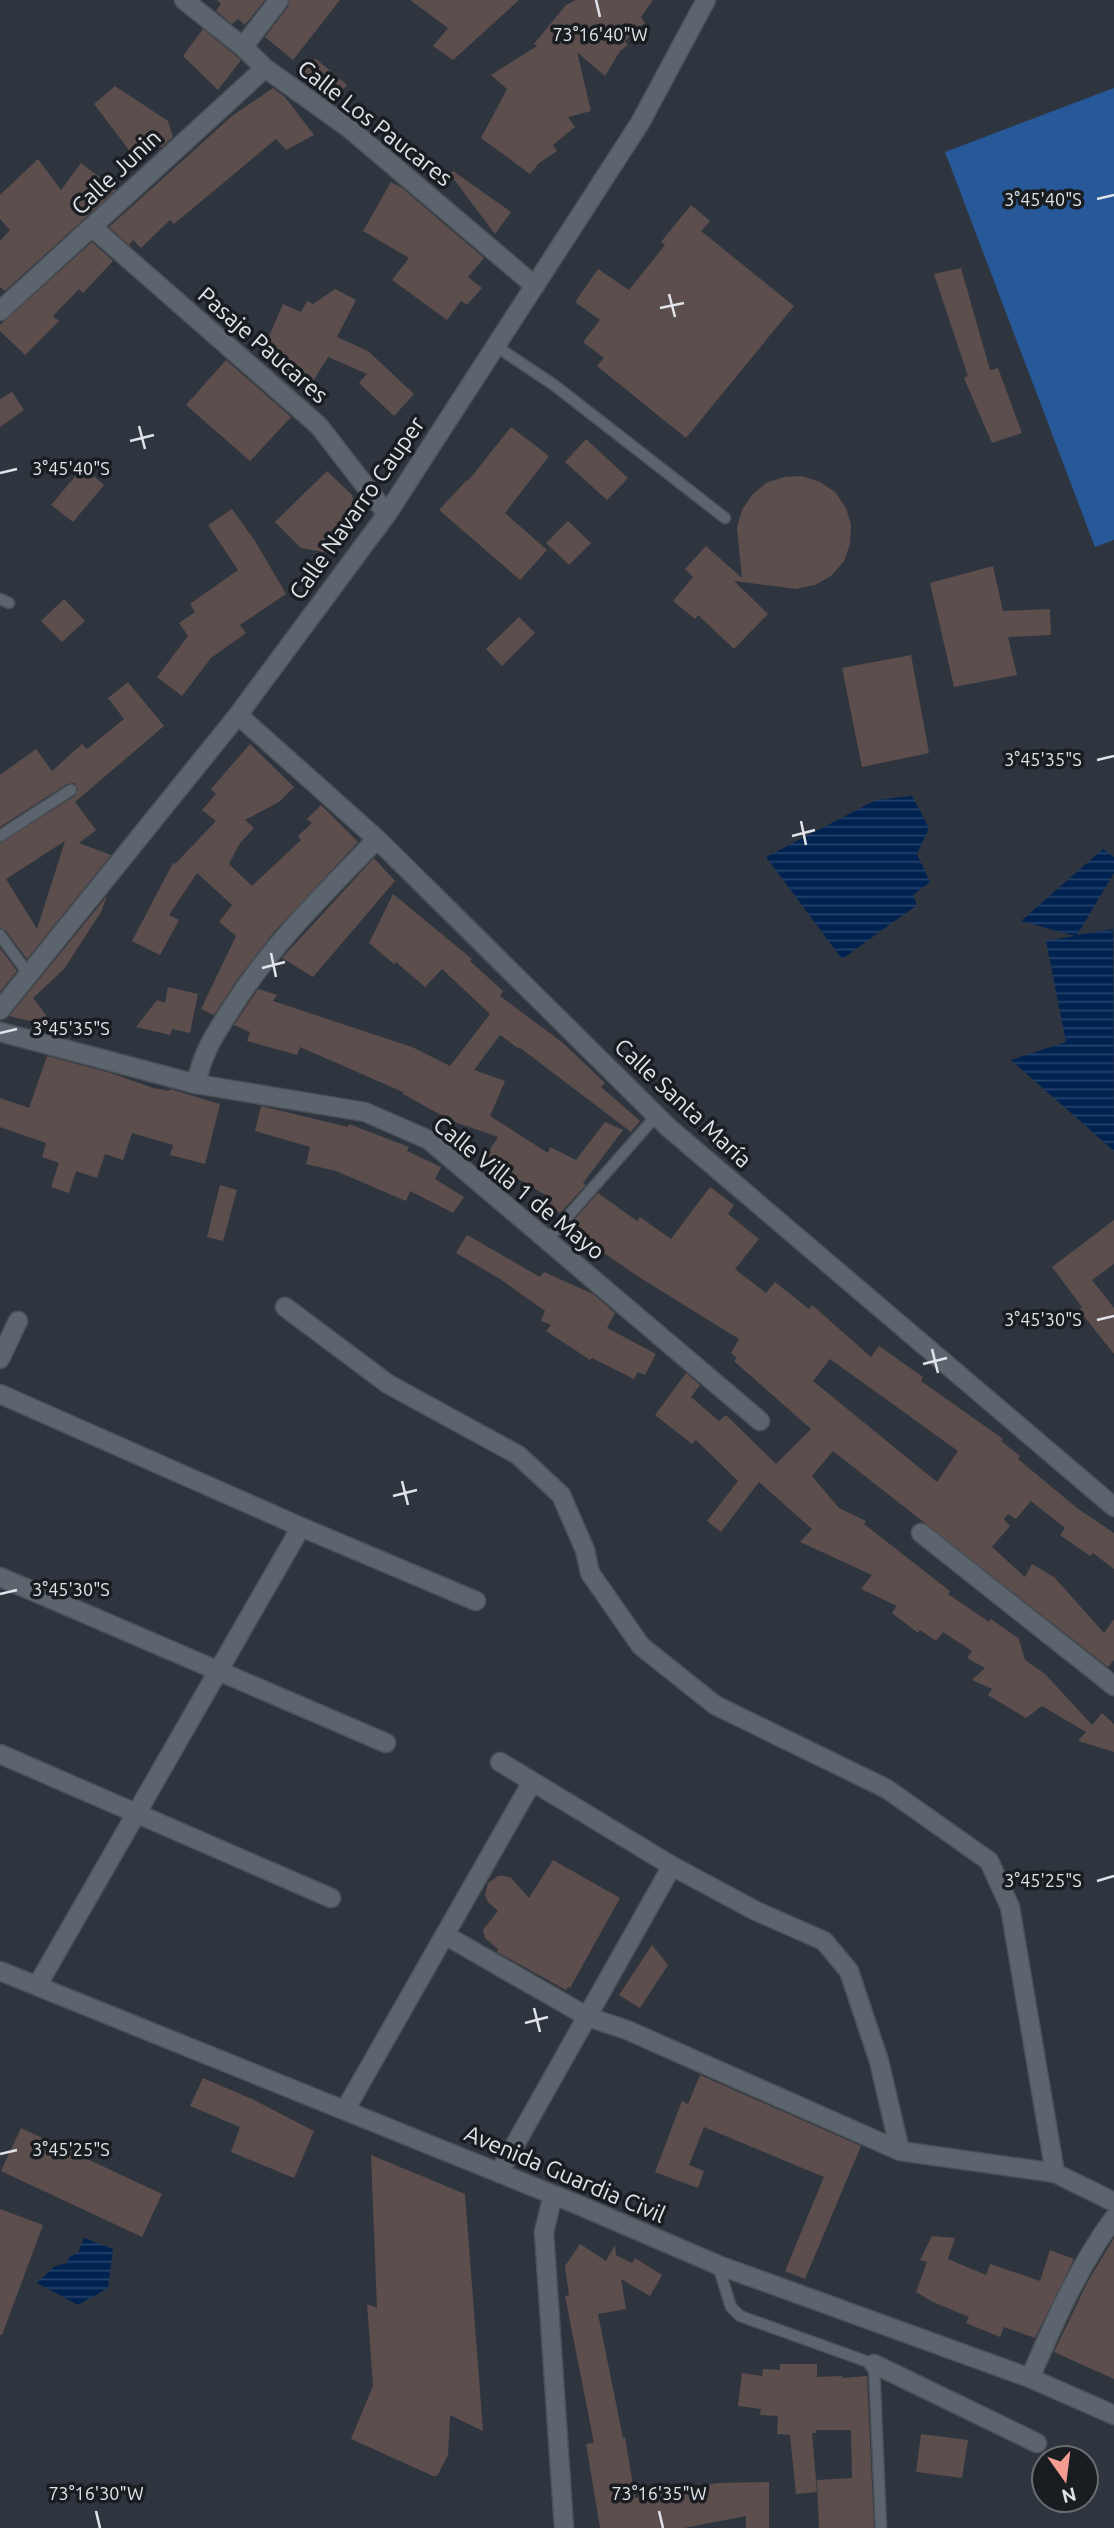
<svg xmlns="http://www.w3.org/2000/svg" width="1114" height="2528" viewBox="0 0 1114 2528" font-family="Ubuntu,sans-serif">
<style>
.pitch{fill:#275898}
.water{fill:url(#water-rules)}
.building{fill:#5c4e4c;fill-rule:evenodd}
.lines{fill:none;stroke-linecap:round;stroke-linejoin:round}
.lane-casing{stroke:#4b5158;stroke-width:13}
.street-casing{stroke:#4b5158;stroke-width:21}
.lane{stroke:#5c646e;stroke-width:10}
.street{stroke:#5c646e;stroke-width:18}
.ticks{fill:none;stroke:#e0e4ea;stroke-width:2.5}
.labels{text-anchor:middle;stroke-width:7;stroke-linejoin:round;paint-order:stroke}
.street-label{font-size:23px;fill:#e0e4ea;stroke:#191d21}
.ticks-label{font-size:18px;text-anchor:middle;fill:#e0e4ea;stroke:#191d21;stroke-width:7;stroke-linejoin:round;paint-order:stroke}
</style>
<defs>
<pattern id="water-rules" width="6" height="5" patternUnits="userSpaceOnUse" patternTransform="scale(1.75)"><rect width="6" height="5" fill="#002251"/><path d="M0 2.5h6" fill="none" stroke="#25426a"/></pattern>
</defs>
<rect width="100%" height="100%" fill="#2f353e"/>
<path class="pitch" d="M1114 88V540L1095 547 945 152Z"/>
<path class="water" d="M912 796 929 828 917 854 930 882 913 895 917 905 842 959 766 857 876 800Z
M1103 849 1114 857V873L1077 935 1113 929 1114 1151 1011 1060 1066 1042 1046 941 1075 936 1021 921Z
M84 2238 113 2249 108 2288 78 2305 37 2283 55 2266 67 2263 69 2257 78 2253Z"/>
<path class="building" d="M217 0H265L245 25 238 19 232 24 216 11 221 4Z
M290 0H340L293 60 265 37 288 7Z
M410 0H519L453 60 433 46 448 28Z
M576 0H653L641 17 645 23 625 41 628 45 620 51 605 76 577 52 591 111 568 117 575 127 553 145 557 151 539 163 530 174 481 138 507 89 491 75 537 46 534 44 566 5Z
M203 29 241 60 218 90 183 56Z
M316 59 347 85 333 101 298 71Z
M115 86 168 121 173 137 162 147 129 150 94 104Z
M273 88 285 97 314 135 286 150 276 139 174 224 170 220 141 248 133 240 129 245 109 227 232 116Z
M38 159 61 190 81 163 116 190 5 291 0 287V241L10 230 0 219V195Z
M453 171 511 212 495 234 450 174Z
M391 182 402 188 484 258 468 277 482 288 467 305 461 301 447 320 392 280 409 258 363 231Z
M691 205 710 221 701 231 794 306 686 438 597 366 604 358 583 342 600 320 575 302 598 269 629 290 665 245 661 242Z
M92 242 113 261 83 293 79 289 53 316 59 321 25 355 0 331V325Z
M961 268 990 370 998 368 1022 433 992 443 964 378 968 376 934 274Z
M335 289 356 300 337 337 368 351 414 394 394 416 359 383 367 374 328 357 310 386 260 357 283 304 301 312 307 301 313 304Z
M226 360 291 417 250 461 186 405Z
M12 392 24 410 0 427V399Z
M511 427 549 456 505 513 547 550 520 580 439 510 467 480 468 481Z
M586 439 628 478 607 500 565 462Z
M83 467 104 485 73 522 51 505Z
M327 471 352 495 356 512 338 541 323 552 301 548 275 522Z
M802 476 820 482 835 492 846 508 851 525 850 544 844 561 831 576 815 585 796 589 734 581 768 614 734 649 698 615 695 619 673 601 693 577 685 569 706 546 742 578 737 528 742 510 752 495 766 483 784 477Z
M232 509 255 541 286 594 240 625 246 633 211 658 182 696 157 677 188 636 179 623 195 612 190 604 238 570 208 525Z
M568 521 591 543 569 565 546 543Z
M993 566 1003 611 1050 609 1051 635 1008 637 1017 675 954 687 930 583Z
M64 599 85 621 62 642 41 621Z
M519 617 535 633 502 666 486 649Z
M911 655 929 753 862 767 842 668Z
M128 682 164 726 75 802 96 830 79 843 111 855 27 959 6 931 0 928V843L75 796 78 789 74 783 67 784 0 827V775L36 749 52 771 82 744 87 749 124 719 108 698ZM65 841 60 857 37 929 6 879Z
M250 744 294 787 279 802 245 820 254 828 240 843 229 864 252 886 301 840 298 836 312 823 307 819 321 805 358 842 274 932 239 977 214 1015 201 1009 236 936 219 922 232 905 197 873 169 915 179 920 160 955 132 941 173 863 175 864 216 821 202 810 216 794 211 789Z
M374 858 395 881 313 977 282 958Z
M393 894 472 959 470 961 503 991 500 996 563 1043 605 1083 601 1087 640 1121 631 1132 519 1047V1049L500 1035 474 1070 505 1081 490 1116 548 1153 550 1147 576 1160 605 1122 623 1130 583 1183 586 1185 560 1213 545 1202 549 1197 484 1159 498 1137 452 1121 403 1094V1092L300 1047 297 1055 247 1041 250 1032 234 1025 258 989 277 995 273 1001 412 1047 450 1066 490 1014 442 969 425 987 396 962 394 964 369 943Z
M107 896 101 912 64 969 33 998 55 1027 9 1016Z
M0 948 17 971 0 992Z
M168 987 198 994 190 1033 172 1029 170 1035 136 1027 157 1000 165 1003Z
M47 1056 111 1073 153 1088 169 1091 170 1089 220 1104 205 1164 170 1155 173 1145 132 1133 123 1160 105 1154 97 1178 76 1171 69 1193 51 1187 59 1163 42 1157 46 1143 0 1127V1098L29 1108Z
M261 1106 348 1127 349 1124 409 1147 407 1151 441 1167 435 1179 464 1197 453 1213 410 1191 406 1201 336 1171 306 1164 310 1147 255 1131Z
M220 1185 237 1190 223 1241 207 1237Z
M710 1187 734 1205 728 1214 759 1239 735 1269 766 1293 775 1282 809 1309 812 1305 871 1357 879 1346 923 1377 921 1381 1003 1439 1001 1441 1020 1456 1018 1459 1077 1508 1114 1533V1569L1093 1553 1090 1556 1060 1535 1065 1528 1031 1501 1016 1519 1008 1514 1004 1519 1010 1526 992 1547 1025 1577 1032 1564 1054 1577 1104 1633 1114 1619V1660L1108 1667 833 1451 812 1476 839 1508 866 1521 864 1524 950 1591 948 1594 989 1622 991 1619 1019 1639 1025 1660 1045 1674 1092 1725 1102 1713 1114 1724V1752L1078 1741 1086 1732 1042 1706 1026 1718 988 1695 992 1689 972 1680 985 1668 967 1658 972 1651 943 1632 936 1641 920 1630 918 1633 892 1613 897 1606 861 1589 872 1575 800 1542 812 1529 759 1482 721 1532 707 1521 738 1481 696 1440 692 1444 655 1415 686 1373 700 1385 691 1397 719 1421 726 1415 776 1464 811 1429 734 1361 737 1358 731 1353 739 1339 642 1279 582 1238 586 1232 572 1222 598 1193 637 1221 640 1217 671 1239ZM830 1359 958 1451 937 1482 813 1381Z
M1114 1220V1264L1092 1280 1114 1308V1354L1079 1310 1082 1307 1052 1267Z
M467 1235 540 1277 544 1272 593 1294 615 1313 607 1328 656 1354 645 1375 638 1372 634 1379 592 1358 590 1360 546 1331 551 1325 541 1321 545 1311 500 1279 456 1253Z
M553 1860 620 1898 570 1988 568 1987 566 1990 497 1952 498 1949 485 1938 483 1930 498 1911 488 1902 485 1895 488 1883 498 1876H505L511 1878 529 1898Z
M652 1945 668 1965 640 2008 619 1995Z
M700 2075 861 2146 805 2279 785 2271 824 2177 704 2127 689 2165 704 2171 698 2188 655 2172 682 2101 688 2104Z
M203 2078 252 2099 314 2131 294 2178 231 2152 240 2127 190 2106Z
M21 2128 162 2194 142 2237 1 2171Z
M371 2155 465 2194 483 2431 450 2415 448 2455 437 2476H433L351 2439 373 2386 367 2304 377 2308Z
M0 2209 43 2225 2 2335H0Z
M932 2236 955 2238 948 2259 986 2275 990 2264 1040 2281 1050 2250 1074 2259 1035 2338 1004 2327 1000 2337 966 2323 969 2317 933 2302 916 2292 927 2262 920 2260Z
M1114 2238V2379L1054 2352 1088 2281Z
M580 2244 606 2261 615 2245 616 2255 632 2263 635 2258 662 2275 650 2296 621 2279 626 2309 598 2314 623 2438 625 2437 635 2498 718 2483 769 2482V2528H746V2516L684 2528H600L586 2444 594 2443 565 2296 569 2295 565 2266Z
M780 2364H817V2377L842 2376V2378L867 2376 874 2528H819L817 2480 852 2478 851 2430H816V2433H812L817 2492 796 2494 790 2435 777 2434 778 2416 760 2415 761 2409 738 2406 742 2373 762 2376 763 2369 780 2370Z
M921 2434 968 2440 962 2478 916 2472Z"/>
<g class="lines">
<g class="lane-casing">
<path id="lane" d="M497 347 554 385 725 518
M0 599 9 603
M0 836 71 790
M0 935 30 976
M547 1240 656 1116
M718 2265 731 2307 740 2316 874 2364 881 2528"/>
</g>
<g class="street-casing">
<path id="street" d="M184 0 243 47 265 68 350 129 535 286
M243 47 279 0
M92 227 319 426 387 514
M0 311 265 68
M238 715 377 839 669 1128 1114 1507
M0 1010 238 715 387 514 640 123 706 0
M0 1032 196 1084 365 1112 429 1140 760 1421
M196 1084C203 1051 215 1034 233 1006 273 943 325 893 377 839
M285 1307 388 1384 518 1455 561 1495 585 1550 590 1573 641 1646 715 1705 887 1789 989 1861 1010 1907 1055 2173
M0 1359 18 1321
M0 1394 301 1527 476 1601
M921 1533 1114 1686
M0 1577 386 1743
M0 1754 331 1898
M500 1762 672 1866 756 1911 824 1941 849 1971 879 2061 900 2151
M445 1935 588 2017 627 2030 900 2151 1055 2173 1114 2202
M0 1971 581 2206 718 2265 1030 2378 1114 2415
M37 1986 301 1527
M345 2110 532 1782
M499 2173 672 1866
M553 2195 544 2232 564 2528
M874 2364 1037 2443
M1030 2378C1053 2325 1079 2265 1114 2218"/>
</g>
<use href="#lane" class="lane"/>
<use href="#street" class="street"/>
</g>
<path class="ticks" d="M596 0 600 17M1097 199 1114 195M669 294 675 317M660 308 684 303M139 426 145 449M130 441 154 435M0 473 17 469M1097 760 1114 756M801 821 806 845M792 836 815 830M271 953 276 977M262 968 285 962M0 1033 17 1029M1097 1320 1114 1316M932 1349 938 1373M923 1364 947 1358M402 1481 408 1505M393 1496 417 1490M0 1594 17 1590M1097 1881 1114 1876M534 2008 540 2032M525 2023 548 2017M0 2154 17 2150M96 2511 100 2528M659 2511 663 2528"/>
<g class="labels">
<g class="street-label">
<text transform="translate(375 123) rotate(38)" y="8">Calle Los Paucares</text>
<text transform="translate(116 172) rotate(-43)" y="8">Calle Junin</text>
<text transform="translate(263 345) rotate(41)" y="8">Pasaje Paucares</text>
<text transform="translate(357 508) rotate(-55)" y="8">Calle Navarro Cauper</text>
<text transform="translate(683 1103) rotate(43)" y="8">Calle Santa María</text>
<text transform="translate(519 1188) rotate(39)" y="8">Calle Villa 1 de Mayo</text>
<text transform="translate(565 2174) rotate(23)" y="8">Avenida Guardia Civil</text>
</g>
</g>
<g class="ticks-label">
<text x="600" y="41">73°16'40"W</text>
<text x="1043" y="206">3°45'40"S</text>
<text x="71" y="475">3°45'40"S</text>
<text x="1043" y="766">3°45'35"S</text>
<text x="71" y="1035">3°45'35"S</text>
<text x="1043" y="1326">3°45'30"S</text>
<text x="71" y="1596">3°45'30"S</text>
<text x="1043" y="1887">3°45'25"S</text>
<text x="71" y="2156">3°45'25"S</text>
<text x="96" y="2500">73°16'30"W</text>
<text x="659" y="2500">73°16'35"W</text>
</g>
<g transform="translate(1065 2479) rotate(166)"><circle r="33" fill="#191d21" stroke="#696d71" stroke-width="2"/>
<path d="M0-5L12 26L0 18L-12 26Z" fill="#f59c92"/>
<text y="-10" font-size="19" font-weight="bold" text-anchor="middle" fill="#e0e4ea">N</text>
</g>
</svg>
